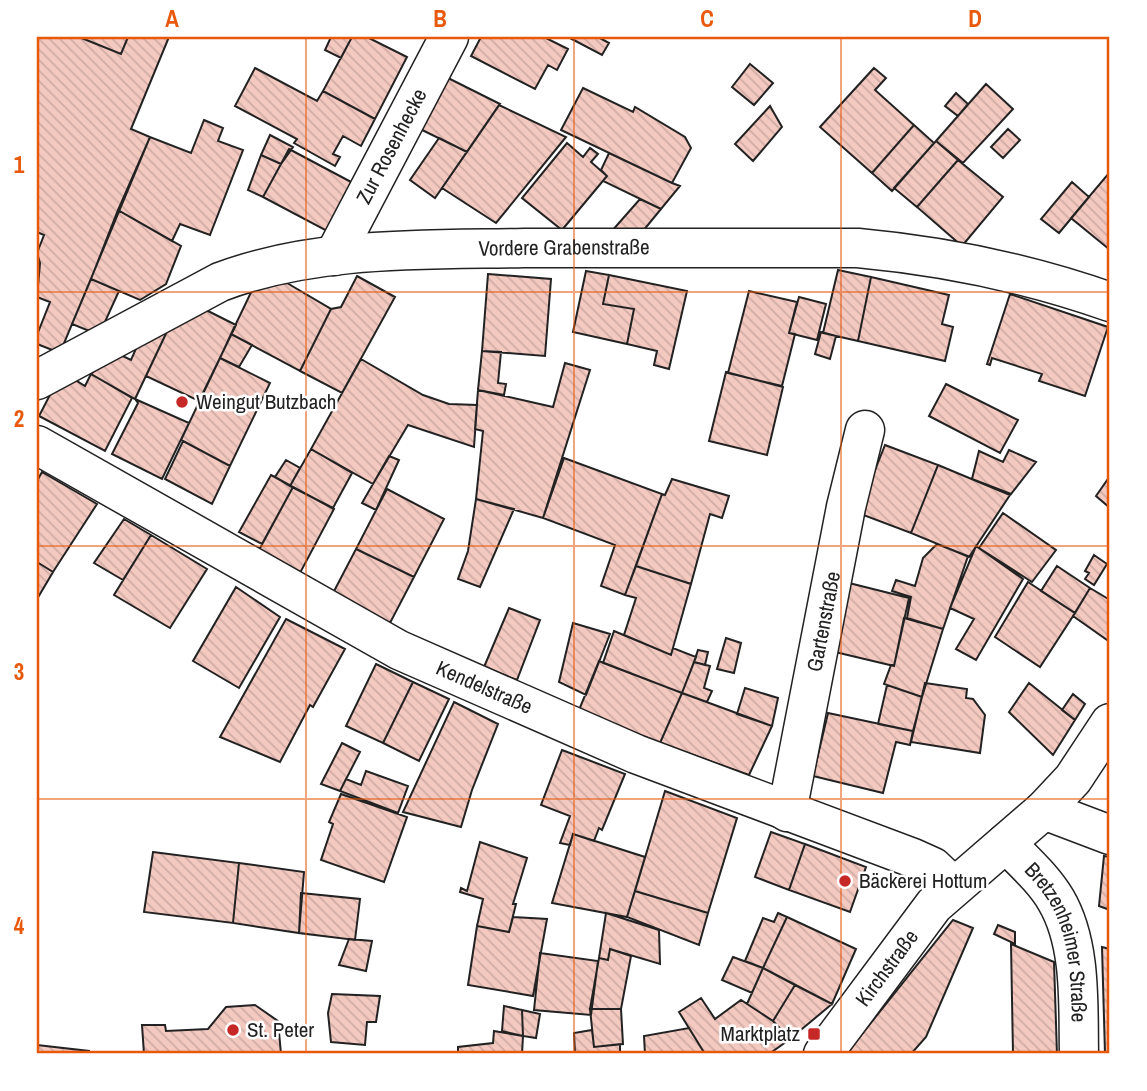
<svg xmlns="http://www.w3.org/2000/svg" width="1147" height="1091" viewBox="0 0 1147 1091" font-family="'Archivo Narrow',sans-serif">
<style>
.building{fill:url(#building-back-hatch);stroke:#222;stroke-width:2}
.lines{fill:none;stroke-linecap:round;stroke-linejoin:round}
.minor-casing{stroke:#222;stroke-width:41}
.minor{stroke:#fff;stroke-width:38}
.grid{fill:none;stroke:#e8590c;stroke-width:2;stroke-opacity:0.55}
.poi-dot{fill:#c62828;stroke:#fff;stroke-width:2.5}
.labels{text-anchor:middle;stroke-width:5;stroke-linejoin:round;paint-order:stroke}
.street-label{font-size:21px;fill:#222;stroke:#fff}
.poi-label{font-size:21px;fill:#222;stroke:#fff;text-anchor:start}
.neatline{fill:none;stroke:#e8590c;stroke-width:2.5}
.grid-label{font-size:23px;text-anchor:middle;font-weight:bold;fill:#e8590c}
</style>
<defs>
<pattern id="building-back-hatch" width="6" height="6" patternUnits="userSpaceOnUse" patternTransform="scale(1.75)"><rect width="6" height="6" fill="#f3c9c0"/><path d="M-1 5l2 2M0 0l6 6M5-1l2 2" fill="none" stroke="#d0aca5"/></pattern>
</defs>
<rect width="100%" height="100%" fill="#fff"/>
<path class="building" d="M37 37H79L121 54 128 37H169L131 129 150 137 60 353 37 344V335L50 302 37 297 40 263 37 253 44 235 37 232Z
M79 37H128L121 54Z
M331 37H352L341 58 325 50Z
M352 37H367L407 57 375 119 323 91Z
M481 37H544L568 49 557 70 548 65 535 89 471 56Z
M568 37H598L609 43 602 55Z
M750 64 773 83 754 105 732 87Z
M255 68 317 101 323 91 375 119 361 146 343 136 333 154 340 157 335 166 294 143 297 139 235 106Z
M874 68 886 78 875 90 914 125 872 173 820 127Z
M448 78 500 104 467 152 418 128Z
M986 84 1013 109 963 163 936 141Z
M583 88 633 112 635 107 685 137 691 148 672 183 561 130Z
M956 93 968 104 958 116 945 106Z
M499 105 566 137 496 223 442 188Z
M770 106 782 127 753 161 735 144Z
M204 120 223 128 218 141 243 150 210 235 180 224 172 241 118 210 150 137 191 153Z
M914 125 934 143 892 191 872 173Z
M1008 129 1020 140 1003 158 991 147Z
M270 135 293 147 281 164 261 155Z
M439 138 467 152 435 198 410 180Z
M936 141 958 160 917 207 894 188Z
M567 143 583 157 590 148 598 154 591 162 607 176 562 230 522 198Z
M289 149 353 183 327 231 263 197Z
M609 153 672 183 680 186 661 209 603 181 607 176 601 170Z
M261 155 281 164 263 197 248 190Z
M958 160 1003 197 962 246 917 207Z
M1109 173 1110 175V250L1071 218Z
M1072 182 1089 197 1059 233 1041 219Z
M640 199 661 209 643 231 611 232Z
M118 210 181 246 166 284 140 300 91 279Z
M838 270 871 277 858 341 823 333Z
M586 271 609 275 603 304 634 309 627 344 573 332Z
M488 274 551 279 545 356 482 351Z
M609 275 687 291 669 369 654 365 657 351 627 344 634 309 603 304Z
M357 276 395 297 342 393 300 371 331 309 341 307Z
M871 277 949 295 942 324 953 327 945 361 858 341Z
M91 279 119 291 99 335 72 324Z
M287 283 331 309 300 371 231 334 255 284Z
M749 291 797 302 789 333 795 334 782 386 728 373Z
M1010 294 1108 327 1085 396 1039 381 1042 374 992 358 990 365 987 364Z
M799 297 826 304 817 340 789 333Z
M206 310 236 325 199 401 146 376 171 323Z
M171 323 135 399 91 374 114 352 131 360 142 335Z
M821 332 836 336 830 359 815 354Z
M231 334 252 345 239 367 220 358Z
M482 351 501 352 498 383 506 384 504 395 478 390Z
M220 358 270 383 230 466 181 440Z
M361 359 423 395 449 404 477 405 474 447 408 425 373 484 311 449Z
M565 363 590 370 543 518 476 499 483 431 475 429 478 390 553 407Z
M726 372 783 387 767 455 709 441Z
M91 374 132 398 105 451 39 416 53 389 72 378 85 386Z
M946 384 1018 420 1000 453 929 416Z
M135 399 189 423 162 479 112 454 138 403Z
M183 441 230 466 212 504 165 479Z
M885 445 938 465 911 533 858 513Z
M311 449 352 473 333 508 290 486Z
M1009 450 1036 462 1011 494 972 479 979 451 1003 462Z
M389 456 399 460 376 510 362 503Z
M564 458 662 494 625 595 601 586 615 545 543 518Z
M286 460 300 468 290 486 275 477Z
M938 465 1010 495 969 557 911 533Z
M42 472 97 504 53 572 37 562V481Z
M271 475 293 487 262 544 239 532Z
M1110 476V508L1096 496Z
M672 479 729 496 722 518 710 514 691 584 636 566 662 494 665 495Z
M293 487 334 509 300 573 259 550Z
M387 489 444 519 414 577 356 549Z
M476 499 514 509 480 587 458 579 468 551Z
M1003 513 1056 550 1032 582 979 548Z
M124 519 151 535 123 580 94 563Z
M151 535 207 569 170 628 114 595Z
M937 544 968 556 943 629 907 618 911 597 892 591 896 580 915 586 923 558Z
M976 546 1023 579 976 660 956 649 974 619 950 608Z
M356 549 414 577 390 623 332 595Z
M1094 555 1107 564 1094 585 1085 579 1089 573 1085 571Z
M37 562 53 572 37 599Z
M636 566 691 584 671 655 624 635 636 598 625 595Z
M1057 566 1090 588 1075 613 1041 591Z
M1028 582 1075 613 1040 667 995 637Z
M849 583 909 598 894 666 835 652Z
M236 587 280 617 239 688 193 661Z
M1090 588 1110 600V642L1073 616Z
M509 608 540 620 517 680 484 667Z
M904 618 943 629 922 697 884 684 891 665 894 666Z
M286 619 345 649 313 707 310 705 280 762 220 737Z
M573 623 610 634 586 695 559 682Z
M614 631 671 655 673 648 696 657 682 693 603 663Z
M726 638 741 643 734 673 717 669Z
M698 650 708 652 705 665 694 662Z
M599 661 682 693 660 743 579 710Z
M694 662 710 666 704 688 712 691 707 702 682 693Z
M376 664 413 682 383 743 346 726Z
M413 682 449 699 419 761 383 743Z
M925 683 967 689 966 698 973 699 985 715 980 753 911 742Z
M1029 683 1075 720 1053 755 1009 712Z
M887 685 922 697 913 731 878 724Z
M745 688 778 698 772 726 737 714Z
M682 693 772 726 749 775 660 743Z
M1073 694 1085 704 1075 720 1062 710Z
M454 702 498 724 472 790 461 827 403 812Z
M828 713 913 731 910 745 896 742 883 793 813 776Z
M342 743 360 752 340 791 321 784Z
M562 750 625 774 602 830 599 828 594 841 573 834 570 845 560 843 570 816 541 805Z
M366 771 408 786 398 813 340 791 346 779 361 785Z
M665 791 737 818 708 913 635 891Z
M341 794 407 817 384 882 321 860 333 824 329 822Z
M771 832 805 844 789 890 755 877Z
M573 834 645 857 627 917 552 903Z
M480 842 527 858 513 904H516L509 932 477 926 483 899 460 892 461 888 467 891Z
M805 844 866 867 850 912 789 890Z
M153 852 239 863 233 923 144 912Z
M1104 856 1110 857V910L1099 906Z
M239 863 304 872 299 933 233 923Z
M635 891 708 913 699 945 627 917Z
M301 893 360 899 355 940 299 933Z
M606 913 659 930 660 964 610 949 608 960 599 958Z
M778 913 787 917 763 968 745 961 763 918 774 922Z
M513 917 547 919 533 996 468 985 477 926 509 932Z
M787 917 856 949 832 1004 763 968Z
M953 920 973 928 926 1037 911 1054H846Z
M998 925 1015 932V944L994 934Z
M349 939 372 941 366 971 339 965Z
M1011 944 1054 962 1057 1054H1013Z
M1102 947 1110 949V1054H1105Z
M610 949 631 956 621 1009H590L599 958 608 960Z
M540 953 598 961 591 1015 534 1010Z
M733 957 763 968 752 993 722 980Z
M763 968 795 985 773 1021 747 1004Z
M795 985 832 1004 790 1039 773 1021Z
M332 994 380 996 376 1022H367L365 1045 331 1042 328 1013Z
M701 998 715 1019 741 1000 773 1021 790 1039 769 1054H705L679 1012Z
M255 1005 278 1021 281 1054H144L142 1025H165L166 1031 208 1029 226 1007Z
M504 1006 522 1010 523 1036 502 1031Z
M590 1009H621L623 1044 594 1047Z
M522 1010 540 1014 536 1038 523 1036Z
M689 1028 705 1054H645L644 1036Z
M592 1030 594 1047 620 1044V1054H575L574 1033Z
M494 1031 523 1036 522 1054H458V1047L493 1043Z
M37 1045 89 1051V1054H37Z"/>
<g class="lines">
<g class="minor-casing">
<g id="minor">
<path id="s1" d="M334 256 449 37"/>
<path id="s2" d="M37 380 220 282C315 246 423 250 524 248 635 247 746 247 858 248 944 256 1028 273 1110 302"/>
<path id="s3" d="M37 445 399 650 636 754 913 858 933 867 953 886"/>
<path d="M1044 810 1110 835"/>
<path id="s4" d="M787 812 846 507 865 430"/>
<path id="s5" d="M1006 843C1023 861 1043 878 1056 900 1082 944 1078 1005 1079 1054"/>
<path id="s6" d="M823 1054 934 905 1044 810 1073 779 1110 723"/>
</g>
</g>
<use href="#minor" class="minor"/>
</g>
<path class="grid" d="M306 37V1054M574 37V1054M841 37V1054M37 292H1110M37 546H1110M37 799H1110"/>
<g class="poi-dot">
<circle cx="182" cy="402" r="7"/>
<circle cx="845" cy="881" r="7"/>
<circle cx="233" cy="1030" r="7"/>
<rect x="807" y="1027" width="14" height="14" rx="3.5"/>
</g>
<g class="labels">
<g class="street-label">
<text dy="7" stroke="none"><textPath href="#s1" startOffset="124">Zur Rosenhecke</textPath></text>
<text dy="7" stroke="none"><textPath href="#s2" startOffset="555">Vordere Grabenstraße</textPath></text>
<text dy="7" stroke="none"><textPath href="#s4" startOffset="194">Gartenstraße</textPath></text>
<text dy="7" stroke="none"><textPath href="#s3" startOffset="509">Kendelstraße</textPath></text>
<text dy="7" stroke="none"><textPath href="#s5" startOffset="117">Bretzenheimer Straße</textPath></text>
<text dy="7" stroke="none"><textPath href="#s6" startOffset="107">Kirchstraße</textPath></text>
</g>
<g class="poi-label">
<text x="196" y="409">Weingut Butzbach</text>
<text x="859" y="888">Bäckerei Hottum</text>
<text x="247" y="1037">St. Peter</text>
<text x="800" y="1041" text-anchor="end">Marktplatz</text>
</g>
</g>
<rect width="1147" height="1091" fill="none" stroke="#ffffff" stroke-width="77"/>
<rect x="38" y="38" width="1070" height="1014" class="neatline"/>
<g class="grid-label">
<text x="172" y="27">A</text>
<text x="440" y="27">B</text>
<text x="707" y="27">C</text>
<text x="975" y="27">D</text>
<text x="19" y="173">1</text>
<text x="19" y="427">2</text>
<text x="19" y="680">3</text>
<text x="19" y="934">4</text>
</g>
</svg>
